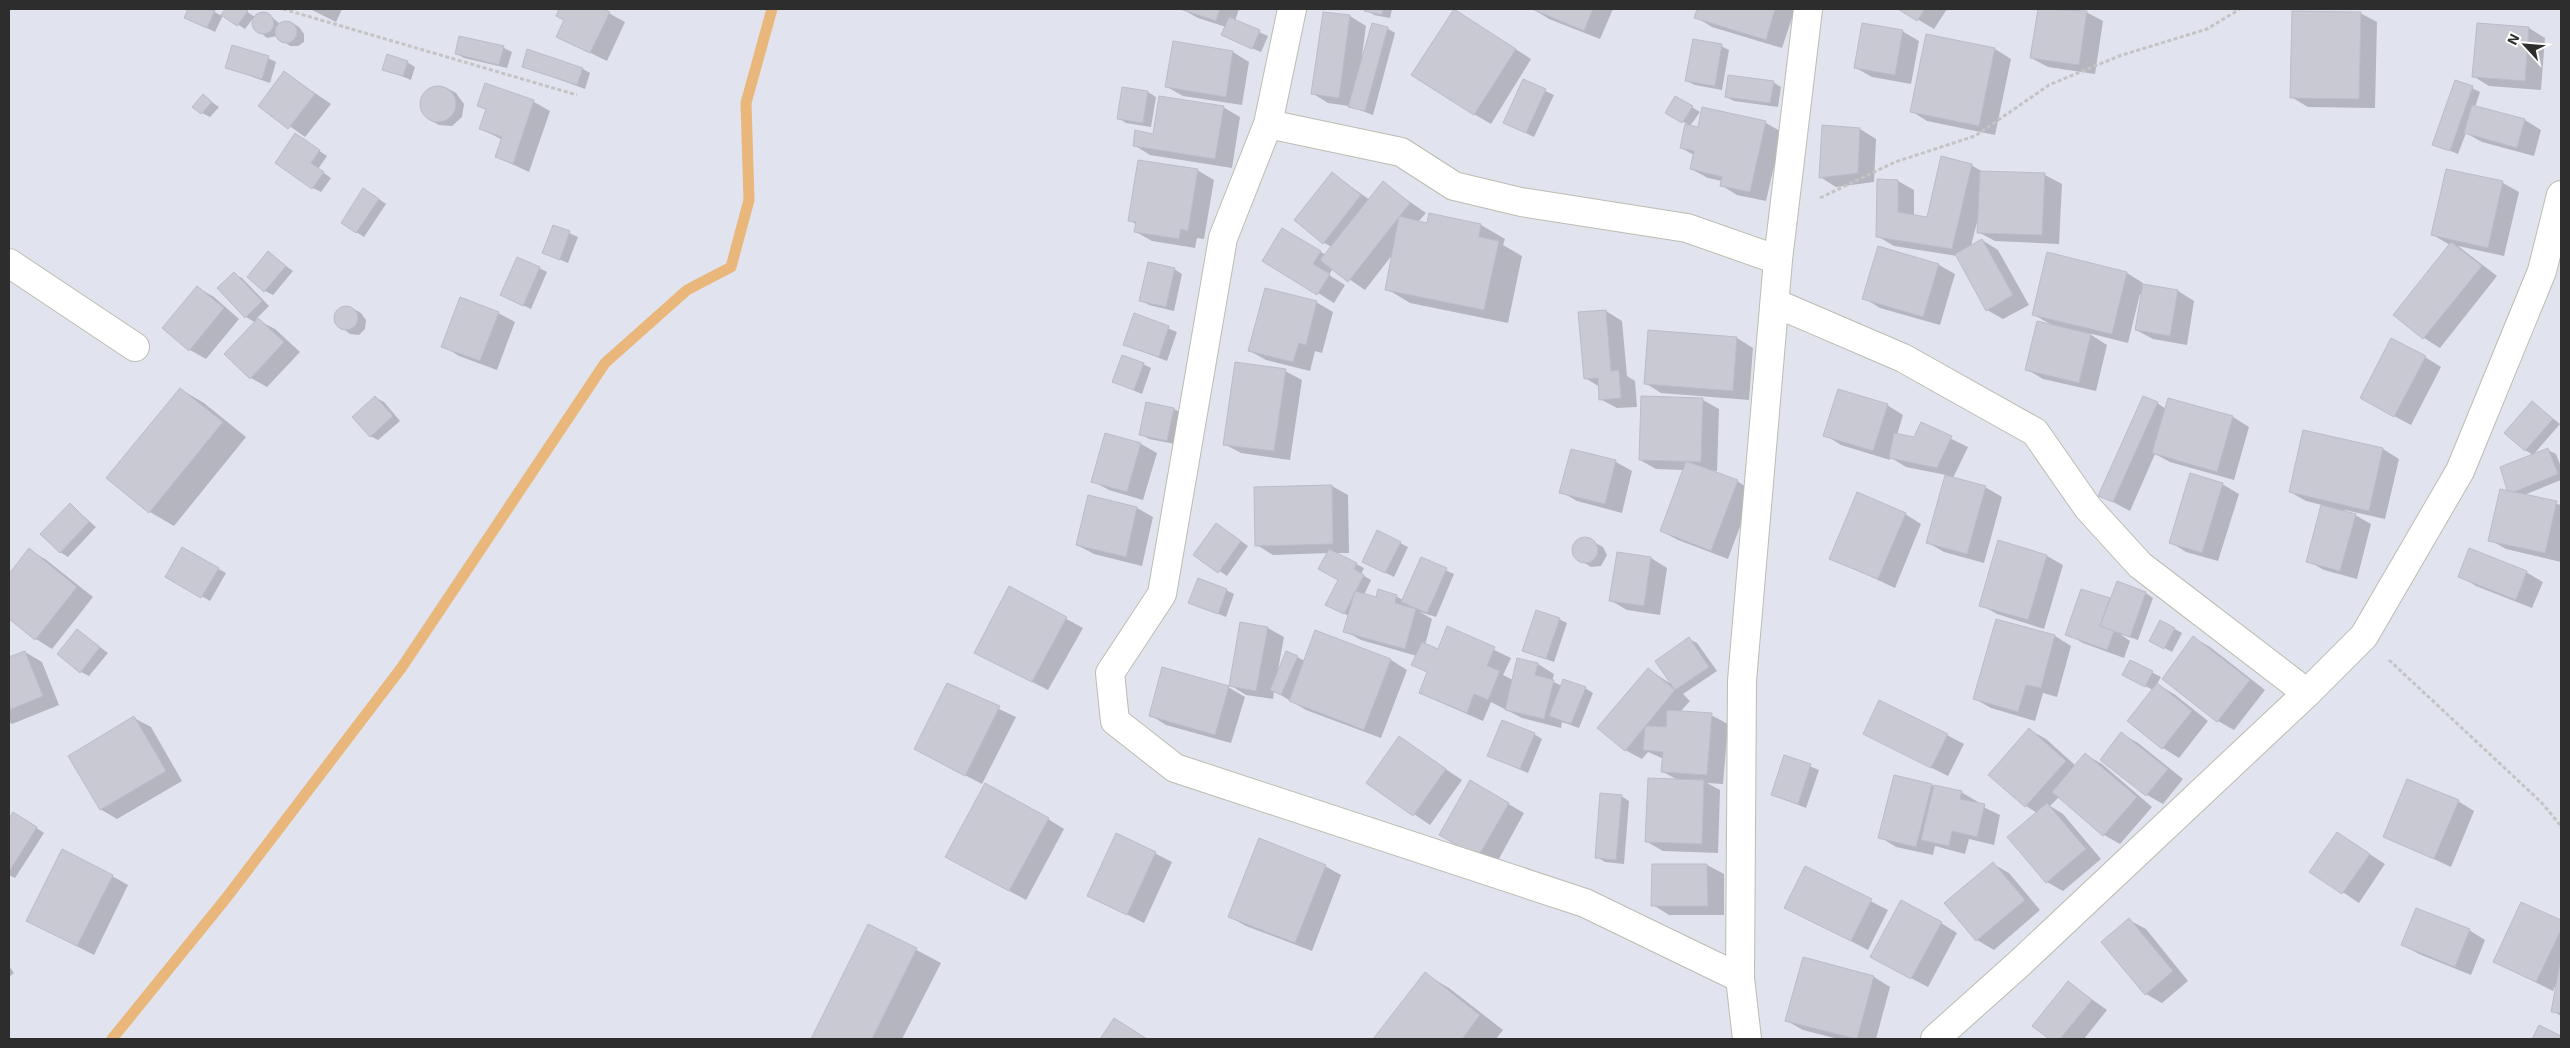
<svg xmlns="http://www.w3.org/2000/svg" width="2570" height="1048" viewBox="0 0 2570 1048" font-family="'Exo 2',sans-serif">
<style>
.shadow{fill:#0003}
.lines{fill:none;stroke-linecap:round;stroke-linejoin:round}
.stream{stroke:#e9b77b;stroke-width:11}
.building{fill:#c9c9d4;stroke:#babcca}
.minor-casing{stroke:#bbbdb1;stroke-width:30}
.tertiary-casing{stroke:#bbbdb1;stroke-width:30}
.path{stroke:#c4c4c4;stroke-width:3;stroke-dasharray:4 2.5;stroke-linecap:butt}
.minor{stroke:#fff;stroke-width:28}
.tertiary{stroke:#fff;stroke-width:28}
</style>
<rect width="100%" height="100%" fill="#e1e3ee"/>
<path class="shadow" d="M189 9H209L222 16 227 9H243L255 17 260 13 268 14 280 24 291 22 299 27 304 34V42L298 46H290L277 36 267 38 253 26 254 17 245 29 223 15 215 32 185 17Z
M310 9H342L336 22Z
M561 9H601L625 22 607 61 574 45 565 20 557 16Z
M1182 9H1239L1235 21 1268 36 1261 52 1230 39 1226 27 1198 18Z
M1366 9H1392L1390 18 1374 15Z
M1533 9H1613L1600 39 1549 19Z
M1698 9H1795L1782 48 1712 27 1696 17Z
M1900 9H1947L1934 29Z
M2039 9 2086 12 2103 21 2095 74 2048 67 2031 58Z
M1454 10 1531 59 1491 124 1474 114Z
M1324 13 1350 16 1366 26 1362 56 1387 28 1395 33 1373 115 1349 106 1328 103 1312 93Z
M2360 13 2377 22 2375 108 2308 107 2291 97Z
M2478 24 2529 28 2545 38 2541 90 2489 86 2473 76Z
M1902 31 1919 41 1911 84 1872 77 1856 68Z
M460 38 504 48 512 52 507 68 464 58 456 53Z
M1721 46 1729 50 1722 90 1695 85 1687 81Z
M1995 49 2011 59 1995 135 1927 121 1911 111Z
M1233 52 1249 62 1242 105 1183 96 1167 87Z
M268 58 276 62 270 83 227 68Z
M407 62 415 67 411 80 384 69Z
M523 66 583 69 590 73 585 89Z
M284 72 331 104 305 137 260 105Z
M1524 81 1554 95 1534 137 1513 127Z
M1773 82 1781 87 1778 107 1734 101 1726 97Z
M486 85 534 102 550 111 529 172 497 157 503 140 481 129 486 110 479 106Z
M434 86 447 88 456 93 464 104 462 117 452 126 439 125 430 120 421 109 423 94Z
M2472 88 2480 92 2475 107 2525 120 2541 130 2534 156 2482 142 2466 133 2458 154 2433 144Z
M1148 92 1156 97 1151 127 1126 123 1118 118Z
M203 96 219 107 210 117 202 113Z
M1675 97 1700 112 1690 126 1698 128 1703 109 1766 123 1782 132 1766 201 1737 195 1721 185 1722 181 1708 178 1691 169 1694 155 1681 148 1687 124 1666 112Z
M1223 107 1240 117 1232 168 1150 155 1134 145Z
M1860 129 1876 139 1874 182 1836 187 1820 177Z
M303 140 327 156 318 169 331 178 321 192 313 188Z
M1971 165 1983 172 2045 175 2062 184 2059 244 1995 241 1978 232V218L1971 246 1982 240 1998 250 2029 305 2003 319 1987 310 1957 256 1894 246 1877 236 1898 181 1914 190V216L1928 218Z
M1197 170 1214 180 1204 239 1197 238 1195 248 1152 241 1136 232 1137 225 1129 220Z
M2447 171 2503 183 2519 192 2504 256 2458 246 2497 276 2440 348 2424 338 2395 314 2450 245 2433 235Z
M1333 174 1370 200 1383 183 1426 213 1418 222 1428 225 1430 215 1481 225 1505 239 1503 245 1522 256 1508 323 1410 303 1387 289 1393 254 1365 290 1333 268 1329 275 1345 285 1334 303 1318 293 1282 230 1326 255 1332 247 1324 243Z
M372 194 386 204 364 237 342 223Z
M554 226 578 237 568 263 544 253Z
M1879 247 1939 265 1955 274 1940 325 1880 308 1864 298Z
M268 253 293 271 273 295 265 291Z
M539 268 547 272 531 309 501 295Z
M1174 269 1182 274 1174 311 1149 305 1141 300Z
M2127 273 2143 283 2142 286 2178 291 2194 301 2187 345 2153 339 2136 330 2142 294H2140L2128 343 2088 333 2107 345 2096 391 2043 379 2026 369 2052 325 2034 315Z
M234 274 242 278 269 306 256 319 275 329 300 352 267 387 251 378 256 323 246 317Z
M197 287 214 297 239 319 206 359 190 350Z
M1316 302 1333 312 1322 353 1315 351 1310 371 1266 360 1250 351Z
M343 307 352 308 361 313 366 320 365 329 359 335 350 334 335 322 336 312Z
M1606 311 1622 321 1627 376 1635 381 1637 407 1617 408 1600 399V387L1585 378Z
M498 313 515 322 497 370 459 356 443 346Z
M1135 315 1177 332 1167 361 1125 345Z
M1737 338 1753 348 1749 400 1661 393 1645 383Z
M2425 357 2441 367 2411 425 2377 407Z
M1143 364 1151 368 1142 394 1114 382Z
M1285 371 1302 380 1290 460 1241 453 1224 444Z
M180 389 204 403 246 437 174 526 150 512Z
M376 398 384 402 400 421 378 440 370 436Z
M2169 399 2233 417 2249 427 2234 480 2170 462 2155 454 2130 511 2100 495 2157 403 2166 409Z
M1703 400 1719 409 1717 471 1708 470 1737 481 1753 491 1728 559 1678 540 1661 531 1684 470 1656 469 1640 460Z
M2532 402 2560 424 2533 455 2525 450Z
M1887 405 1903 415 1897 435 1914 438 1921 424 1968 447 1953 478 1985 487 2002 497 1984 563 1944 552 1927 542 1946 475 1906 467 1890 457V460L1841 445 1825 435Z
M1174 409 1182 413 1175 444 1149 439 1141 434Z
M2304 431 2383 449 2399 459 2385 519 2345 510 2344 512 2355 515 2371 524 2357 579 2324 570 2308 561 2322 505 2306 501 2290 492Z
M1141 444 1157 453 1143 500 1109 490 1092 481Z
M1572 450 1616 462 1632 471 1622 513 1577 501 1561 492Z
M2548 450 2556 454 2561 467V480L2524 495 2561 505V562L2506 549 2490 540 2514 492 2508 489Z
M2222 484 2239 494 2218 561 2186 552 2170 542Z
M1332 486 1348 495 1349 553H1334L1364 568 1361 574 1371 580 1364 595 1377 599 1396 596 1403 600 1421 559 1454 574 1436 617 1420 612 1432 619 1425 645 1438 651 1448 628 1511 658 1503 675 1513 680 1518 659 1538 664 1554 674 1552 681 1562 686 1585 688 1593 693 1579 728 1562 722 1561 728 1522 718 1491 702 1483 721 1437 701 1420 692 1428 673 1413 664 1417 656 1361 640 1345 631 1349 616 1334 609 1339 580 1328 553 1273 555 1257 545Z
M70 504 96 527 68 557 60 552Z
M1137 508 1153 517 1142 566 1094 554 1077 545Z
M1905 514 1921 524 1895 588 1831 558Z
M1224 529 1248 546 1227 576 1195 555Z
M1586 538 1603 547 1607 555 1601 566 1591 567 1575 557 1573 550 1578 540Z
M1400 543 1408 547 1394 577 1372 566Z
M182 549 226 573 210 601 167 576Z
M29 550 45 559 93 597 52 649 36 639 9 617V576Z
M1618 553 1651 558 1667 568 1660 615 1627 610 1610 600Z
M2047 556 2063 565 2044 629 1997 614 1981 605Z
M2526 572 2543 582 2532 608 2476 586 2460 576Z
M1010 588 1083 628 1048 690 975 653Z
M1226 590 1234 594 1226 617 1190 602Z
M2082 590 2111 600 2146 593 2153 598 2138 640 2120 634 2130 641 2124 658 2083 643 2067 634Z
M1559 619 1567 623 1554 662 1524 651Z
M1997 620 2055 636 2071 646 2057 697 2043 693 2035 721 1991 708 1975 699Z
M2160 621 2182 633 2172 652 2150 640Z
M1268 628 1284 637 1278 670 1297 657 1305 661 1316 632 1391 660 1407 670 1381 738 1306 710 1274 691 1273 699 1246 695 1230 685Z
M77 630 108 653 89 676 81 672Z
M2194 638 2210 647 2265 690 2234 730 2218 721Z
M1689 639 1697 643 1717 671 1683 694 1690 701 1680 712 1711 715 1728 724 1723 784 1707 783 1720 790 1718 853 1663 851 1647 842 1678 780 1663 772 1664 759 1648 752 1642 759 1625 750 1648 669 1671 684Z
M25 652 42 662 59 705 12 724 9 722V659Z
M2130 661 2161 677 2157 684 2174 694 2208 721 2179 758 2163 748 2129 721 2153 690 2132 679Z
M948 685 1016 717 982 784 932 758Z
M1228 687 1245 697 1231 743 1166 725 1150 715Z
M134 718 151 727 182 781 117 819 100 809Z
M2030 730 2046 739 2076 766 2086 755 2102 764 2152 807 2120 844 2104 835 2059 797 2050 806 2063 814 2101 859 2063 891 2047 882 2037 813 2026 806 1990 775Z
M1534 734 1542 739 1528 773 1489 756Z
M1864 734 1947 735 1964 744 1948 776Z
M2122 734 2138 743 2183 779 2163 804 2147 795 2102 759Z
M1399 738 1462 780 1430 825 1368 783Z
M1785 756 1819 770 1806 808 1772 795Z
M1470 782 1524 813 1495 866 1441 835Z
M1931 785 1961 792 1978 802 1977 804 2000 815 1994 845 1969 839 1965 854 1935 846 1933 855 1896 847 1880 837Z
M1621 796 1629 801 1624 864 1605 862 1597 857Z
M2458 801 2474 811 2451 867 2384 836Z
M14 813 44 833 15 878 9 875V821Z
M1048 819 1064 829 1026 900 963 866Z
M2337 833 2385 864 2359 903 2311 871Z
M1117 834 1172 862 1144 923 1088 895Z
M1993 864 2009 873 2040 910 1994 950 1977 940 1946 903Z
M1653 865H1707L1724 874V915H1669L1653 905Z
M1325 866 1341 875 1312 951 1246 926 1230 917Z
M1805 868 1888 910 1868 950 1785 907Z
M112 876 128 885 94 955 28 921Z
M2522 903 2561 921V1016L2553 1011 2557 982 2553 991 2495 962Z
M2129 920 2146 929 2188 981 2162 1003 2146 994Z
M1941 923 1957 933 1928 987 1888 966Z
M869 925 941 963 902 1039H813Z
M2469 930 2485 940 2471 975 2419 954 2403 945Z
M1804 959 1874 977 1890 987 1876 1039H1838L1803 1030 1787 1021Z
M9 966 14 973 9 977Z
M1425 974 1449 988 1503 1030 1496 1039H1375Z
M2069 983 2107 1010 2084 1039H2051L2034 1025Z
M1115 1019 1147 1039H1101Z"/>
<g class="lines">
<path class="stream" d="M112 1039 227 897 402 667 605 363 687 290 731 267 749 200 746 103 772 9"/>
</g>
<path class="building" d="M188 9 215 10 207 28 184 18Z
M225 9H244L248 11 237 26 221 15Z
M559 9H604L610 12 590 53 556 37 564 20 556 16Z
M1180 9H1220L1216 21Z
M1365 9H1383L1382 15 1364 11Z
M1454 9 1516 49 1474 115 1411 75Z
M1532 9H1593L1584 31Z
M1697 9H1775L1766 40 1694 18Z
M1898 9H1925L1917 21Z
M2038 9 2087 11 2079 65 2030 58Z
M2292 11 2361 12 2359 99 2290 98Z
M1323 12 1350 15 1339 98 1311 94Z
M252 23a11 11 0 1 1 22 0a11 11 0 1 1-22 0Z
M1229 17 1260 30 1252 49 1221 35Z
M275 32a11 11 0 1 1 22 0a11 11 0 1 1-22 0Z
M1372 23 1388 27 1365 111 1348 107Z
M1862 23 1903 30 1895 75 1854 68Z
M2477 23 2529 27 2525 81 2472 77Z
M1926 34 1995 48 1979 126 1910 112Z
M459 36 504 46 499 65 455 54Z
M1693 39 1722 44 1715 86 1685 81Z
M1173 41 1233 51 1226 97 1165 87Z
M232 45 269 56 262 79 225 68Z
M527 49 583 68 577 85 522 67Z
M387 54 408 61 403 76 382 70Z
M284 71 315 94 288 129 258 106Z
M1728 75 1774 81 1770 103 1725 97Z
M1523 79 1546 89 1526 133 1503 123Z
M2455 80 2473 86 2450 151 2432 145Z
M485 83 534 100 513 164 495 157 502 137 479 129 486 109 477 106Z
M420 104a18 18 0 1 1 36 0a18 18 0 1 1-36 0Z
M1122 87 1148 91 1143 123 1117 119Z
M203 94 212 102 201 114 192 107Z
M1159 96 1224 106 1215 159 1133 146 1135 130 1153 134Z
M1675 96 1693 106 1682 123 1665 113Z
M2472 105 2525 119 2517 148 2464 133Z
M1702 107 1766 121 1750 192 1720 186 1722 177 1690 169 1694 151 1680 148 1685 124 1698 127Z
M1822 125 1860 128 1858 173 1819 178Z
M295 133 320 150 311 163 324 172 312 189 275 163Z
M1941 156 1972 164 1952 249 1876 237 1877 179 1898 180V212L1927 217Z
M1138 160 1198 169 1188 231 1181 229 1179 239 1134 232 1136 222 1128 221Z
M2446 169 2503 181 2488 248 2431 235Z
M1980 171 2045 173 2042 235 1977 233Z
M1332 172 1361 195 1323 244 1294 220Z
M1383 181 1410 203 1348 282 1320 260Z
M363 188 379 199 356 233 341 223Z
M1429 213 1481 224 1479 237 1499 241 1484 310 1385 290 1399 216 1427 223Z
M553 225 570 231 560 260 542 253Z
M1282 228 1321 251 1313 264 1330 274 1317 295 1262 261Z
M1982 239 2013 295 1986 311 1955 254Z
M2451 242 2482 266 2423 339 2393 315Z
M1878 246 1939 264 1923 317 1862 299Z
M268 251 286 266 264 292 247 277Z
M2047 252 2127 272 2112 334 2032 315Z
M517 257 540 267 523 306 500 295Z
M1148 262 1175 268 1166 307 1139 301Z
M234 272 262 301 245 318 217 288Z
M2143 284 2178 290 2170 336 2135 330Z
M197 286 224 308 189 351 162 328Z
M1265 288 1317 301 1306 345 1299 343 1293 362 1248 351Z
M460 297 499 312 480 361 441 347Z
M334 318a12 12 0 1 1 24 0a12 12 0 1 1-24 0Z
M1606 310 1611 371 1619 370 1621 398 1599 400 1598 378 1584 379 1578 312Z
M1134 313 1169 326 1159 357 1123 345Z
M258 318 284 342 250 379 224 354Z
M2037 321 2091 334 2079 383 2025 370Z
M1648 330 1737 337 1733 391 1644 384Z
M2391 338 2426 356 2394 417 2360 398Z
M1122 355 1144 363 1134 390 1112 382Z
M1235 362 1286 369 1274 451 1223 445Z
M180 388 223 422 149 513 106 478Z
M1838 389 1888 404 1873 451 1823 436Z
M375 396 393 416 370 437 352 417Z
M1641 396 1703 398 1701 462 1639 460Z
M2143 396 2158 402 2113 502 2098 496Z
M2168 398 2233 416 2217 472 2152 453Z
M2532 401 2553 419 2525 451 2504 433Z
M1146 402 1174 408 1167 441 1139 435Z
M1921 422 1952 436 1937 468 1889 458 1894 433 1914 437Z
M2303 430 2383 448 2369 511 2289 492Z
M1105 433 1141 443 1127 492 1091 482Z
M2548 448 2558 474 2514 492 2507 490 2500 467Z
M1571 449 1616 460 1605 504 1559 493Z
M1686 461 1738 480 1711 551 1660 531Z
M2190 473 2223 483 2202 553 2169 543Z
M1945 475 1986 486 1967 554 1926 543Z
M1332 485 1333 544 1255 546 1254 487Z
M2500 489 2557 501 2545 553 2488 541Z
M1857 492 1906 513 1878 579 1829 559Z
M1088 495 1137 507 1126 557 1076 545Z
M70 503 89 522 60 553 40 534Z
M2321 505 2356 514 2340 571 2306 562Z
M1216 523 1241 541 1218 573 1193 555Z
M1377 530 1401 542 1385 573 1362 562Z
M1572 550a13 13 0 1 1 26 0a13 13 0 1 1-26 0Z
M1998 540 2047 555 2028 620 1979 606Z
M182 547 219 568 201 598 165 577Z
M29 548 77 587 35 640 9 619V574Z
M2469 548 2527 571 2516 600 2458 577Z
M1329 549 1357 563 1354 569 1364 575 1344 614 1325 605 1338 580 1318 569Z
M1617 552 1651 557 1644 606 1609 601Z
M1421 557 1447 568 1427 613 1401 602Z
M1198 578 1227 589 1218 614 1188 603Z
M2117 581 2146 592 2130 637 2100 626Z
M1009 586 1067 617 1032 682 974 653Z
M1378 589 1397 595 1395 603 1416 609 1405 649 1343 632 1355 591 1376 597Z
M2081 589 2110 598 2100 626 2114 631 2107 650 2065 635Z
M1536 610 1560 618 1546 659 1522 651Z
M1996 619 2055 635 2041 688 2026 685 2018 712 1973 699Z
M2160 620 2175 628 2164 649 2149 641Z
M1240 622 1268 627 1256 691 1229 686Z
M1447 626 1495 647 1487 666 1500 671 1488 700 1474 694 1467 713 1419 693 1427 672 1411 665 1422 642 1438 649Z
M77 629 100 647 80 673 57 654Z
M1315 630 1391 659 1364 730 1289 701Z
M2193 636 2250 680 2217 722 2162 679Z
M1689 637 1709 667 1675 690 1655 661Z
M25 651 43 696 9 710V657Z
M1286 651 1298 656 1281 695 1270 690Z
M1517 658 1538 663 1535 675 1554 680 1544 719 1505 710Z
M2130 660 2153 671 2145 687 2122 675Z
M1162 667 1229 686 1215 735 1149 716Z
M1648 668 1675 690 1625 751 1597 728Z
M1563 679 1586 687 1571 724 1549 716Z
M947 683 1000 706 965 776 914 749Z
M2157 683 2192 711 2162 749 2127 721Z
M1879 700 1948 734 1931 768 1863 734Z
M1667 710 1712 713 1707 775 1661 772 1663 752 1643 750 1645 726 1666 727Z
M134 716 166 771 100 810 68 756Z
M1502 720 1535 733 1520 769 1487 756Z
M2029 728 2066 761 2025 807 1988 775Z
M2121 732 2168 769 2146 796 2100 760Z
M1399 736 1446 769 1413 816 1366 783Z
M2085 753 2137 797 2103 836 2052 792Z
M1784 755 1811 764 1798 804 1771 795Z
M1894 775 1932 784 1916 847 1878 838Z
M1648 778 1704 780 1702 844 1645 842Z
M2407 779 2459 800 2434 859 2383 837Z
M1470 780 1509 803 1478 857 1439 835Z
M985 783 1049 818 1009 891 945 857Z
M1934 785 1962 791 1960 799 1985 804 1977 837 1952 831 1949 846 1921 840Z
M1600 793 1622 795 1616 860 1595 858Z
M2047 803 2086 849 2046 883 2007 837Z
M13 812 37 827 9 872V819Z
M2337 832 2370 854 2342 894 2309 872Z
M1116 833 1156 852 1127 915 1087 896Z
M1259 838 1326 865 1295 943 1228 917Z
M62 849 113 875 77 946 26 921Z
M1993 862 2025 900 1976 941 1944 903Z
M1652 864H1707L1708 906H1651Z
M1805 866 1872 899 1851 941 1784 908Z
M1901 900 1942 922 1911 979 1870 957Z
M2521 902 2561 920V930L2536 982 2493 962Z
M2416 908 2470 929 2455 967 2401 945Z
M2129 918 2173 971 2145 995 2101 942Z
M868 924 917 948 872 1039H811Z
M1803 957 1874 976 1857 1039 1785 1021Z
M2561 957V1013L2551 1012Z
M1425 972 1480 1015 1462 1039H1373Z
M2068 981 2092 1000 2060 1039H2049L2032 1026Z
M1114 1018 1147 1039H1100Z
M2539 1025 2561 1036V1039H2532Z"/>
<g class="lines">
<g class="minor-casing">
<path id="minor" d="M1292 9 1268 124 1223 238 1162 594 1110 673 1115 721 1175 768 1585 903 1740 978
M1268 124 1401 152 1454 186 1521 202 1687 228 1778 260
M9 263 135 347
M1775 303 1903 358 2035 432 2088 508 2140 565 2307 693
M1747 1039 1740 978 1742 681 1778 260 1808 9"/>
</g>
<g class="tertiary-casing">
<path id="tertiary" d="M1935 1039 2021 962 2307 693 2364 636 2460 471 2542 271 2561 195"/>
</g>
<path class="path" d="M283 9 577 95
M1820 198 1895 162 1975 136 2049 85 2119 56 2207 29 2240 9
M2389 660 2541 802 2561 826"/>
<use href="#minor" class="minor"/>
<use href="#tertiary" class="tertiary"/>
</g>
<rect width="2570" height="1048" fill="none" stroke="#2d2d2d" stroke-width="20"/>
<g transform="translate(2525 45) rotate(296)" stroke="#ffffff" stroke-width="4" paint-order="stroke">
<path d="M0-4L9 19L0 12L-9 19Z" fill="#2d2d2d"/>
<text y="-8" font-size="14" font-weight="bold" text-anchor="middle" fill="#2d2d2d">N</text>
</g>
</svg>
